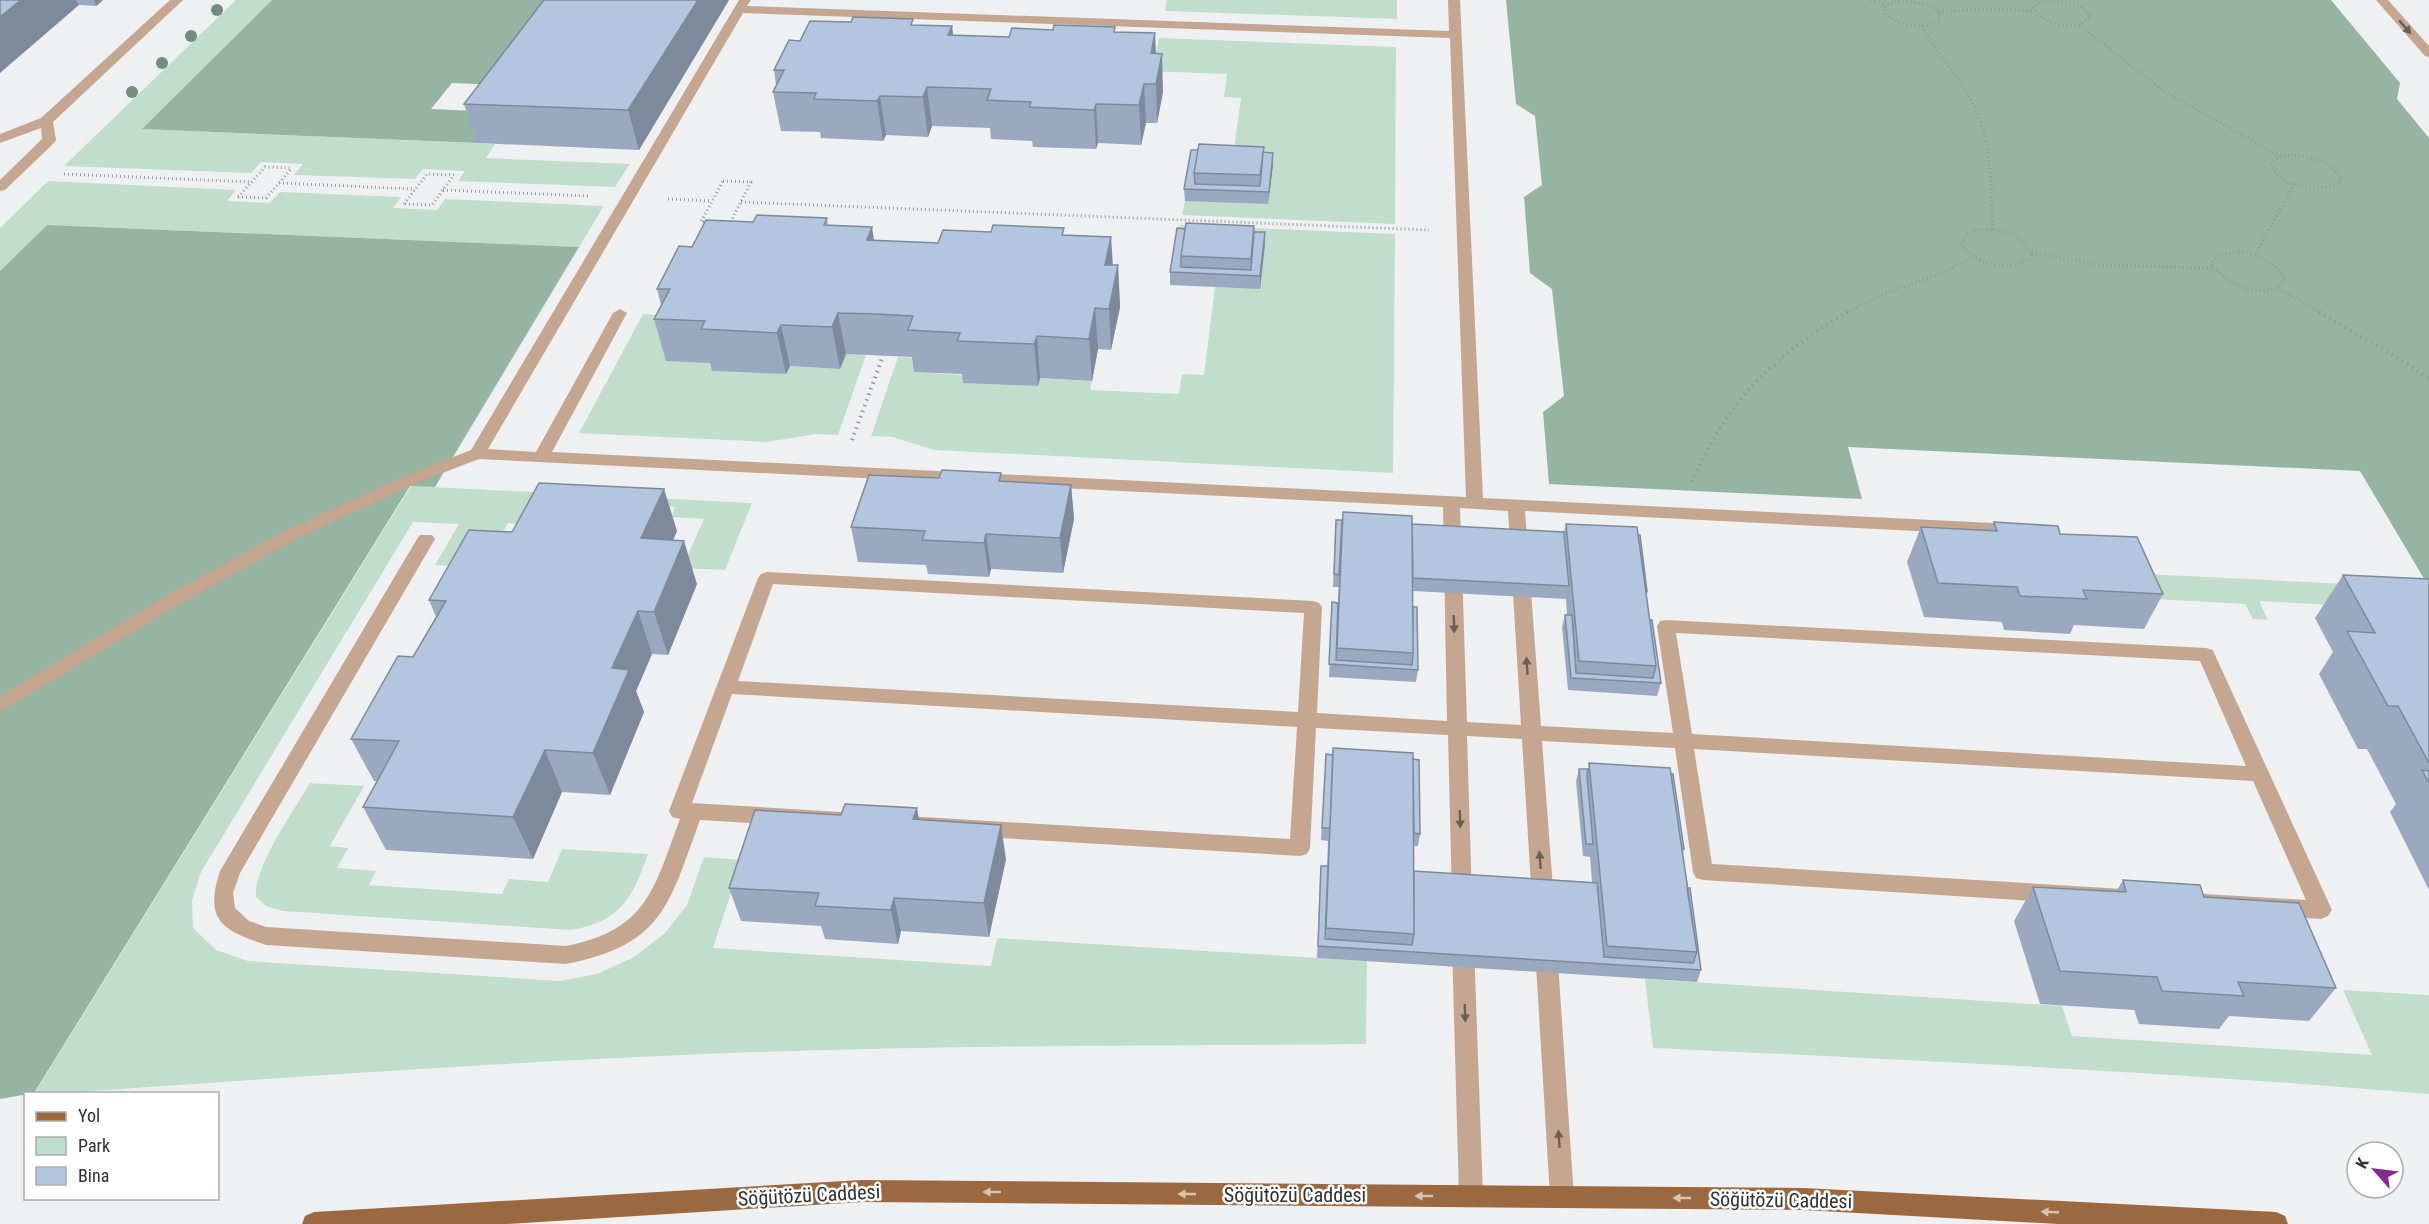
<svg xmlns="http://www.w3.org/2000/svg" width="2429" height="1224" viewBox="0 0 2429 1224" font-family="'Roboto Condensed',sans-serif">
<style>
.green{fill:#c1decd}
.forest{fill:#95b4a2}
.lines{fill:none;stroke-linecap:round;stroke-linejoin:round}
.path-far1{stroke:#98999a;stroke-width:3;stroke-dasharray:1 3;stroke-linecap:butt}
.path{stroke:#98999a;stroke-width:4;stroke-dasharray:1.5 4.5;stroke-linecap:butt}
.minor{fill:#c5a691;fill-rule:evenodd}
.major{fill:#9c6840;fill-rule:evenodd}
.tree{fill:#738b81}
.wall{fill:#9aa9c0}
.shaded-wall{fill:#7d8a9c}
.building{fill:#b3c5df;stroke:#7d8a9c;stroke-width:1.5}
.oneway{fill:#6a5f57}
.oneway2{fill:#d7c3b3}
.labels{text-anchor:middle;stroke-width:5;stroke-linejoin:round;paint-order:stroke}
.near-street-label{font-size:20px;fill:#2e2f30;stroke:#fff}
</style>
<rect width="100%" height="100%" fill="#eff0f2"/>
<path class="green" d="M236 0H272L143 129 495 144 486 158 630 164 615 187 458 181 465 171 423 169 415 179 294 175 303 164 261 162 251 173 64 166Z
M1167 0H1397V19L1165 11Z
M1159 38 1396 47 1395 224 1182 215 1185 201 1232 163 1241 98 1224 97 1227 74 1116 70 1156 54Z
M48 181 236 190 227 201 270 203 280 192 401 197 393 208 437 210 445 199 604 206 579 247 47 225 0 271V228Z
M1180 225 1395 234 1393 473 934 450 893 437 871 436 898 357 919 358 915 372 965 375 1038 386 1040 378 1092 381 1090 390 1179 394 1182 374 1204 375 1215 287 1260 288 1178 240Z
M643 314 675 316 790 366 840 369 846 354 866 355 838 435 816 434 767 442 579 433Z
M411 486 752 503 725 570 682 568 704 519 672 517 675 507 567 501 522 524 508 523 483 568 435 565 459 524 413 522 201 872 192 900 193 928 216 950 248 961 560 981 597 974 634 957 665 933 687 905 704 857 742 860 713 948 991 966 997 938 1367 961 1366 1044C1145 1046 925 1045 705 1054 491 1063 278 1078 65 1093L34 1094Z
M2126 573 2429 588V610L2259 601 2268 620 2253 619 2245 604 2137 598Z
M310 783 364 786 330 846 348 848 337 868 376 871 369 885 502 894 509 879 548 882 562 849 648 854C632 898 622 921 571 930L283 911 266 906 256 897C253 867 294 811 310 783Z
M1645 979 2062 1006 2072 1036 2372 1055 2343 990 2429 995V1094C2171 1072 1912 1060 1653 1048Z"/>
<path class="forest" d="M272 0H583L520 86 452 83 431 109 500 112 477 143 142 129Z
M1506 0H2331L2400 83 2397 99 2429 138V587L2360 471 1848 447 1862 499 1549 484 1543 412 1564 396 1552 289 1530 273 1524 197 1542 185 1535 116 1516 104Z
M47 225 579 247 435 487 410 486 34 1093 0 1099V271Z"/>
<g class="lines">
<path class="path-far1" d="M1871 0 1886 5
M2050 0 2079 5 2091 16 2079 25C2062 27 2042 23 2033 7L2041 1Z
M1899 1 1926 4 1939 12 1940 20C1922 31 1900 26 1885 13L1884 9 1886 5Z
M1939 12 1984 9 2034 11
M2079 25 2162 90 2282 157
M1922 26C1939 58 1967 85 1980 120 1993 154 1990 193 1993 229
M2291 155C2311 157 2329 160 2341 178L2340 183C2322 192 2277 189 2272 164L2275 159Z
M64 174 252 182
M723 181 751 182 730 223 701 222Z
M279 183 415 189
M443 190 589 196
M238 197 266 198 292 168
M238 197 265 167 291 168
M668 199 712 201
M741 202 1429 230
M404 204 427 174 454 175
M405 204 432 205 454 175
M1982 229C2003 230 2021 234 2032 253L2030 259C2006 271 1979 266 1962 245 1963 233 1972 231 1982 229Z
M2239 251C2258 255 2274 262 2285 278 2269 304 2230 285 2213 268L2212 262 2219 255Z
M2032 253 2100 265 2213 268
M2255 255 2294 184
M2278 288 2321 313
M1846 313 1888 292 1941 274 1973 257"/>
<path class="path" d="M2319 312 2403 361 2429 379
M852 440 883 356
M1692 482C1726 403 1773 355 1848 312"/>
<path class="minor" d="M170 0H183L53 122 56 140 54 143 5 190 0 191V180L42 139 41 128 0 143V134L41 118Z
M739 0H751L747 6 1449 31 1448 0H1460L1483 498 2014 524 2020 526 2023 530 2020 534 2014 536 1525 511 1541 726 1673 733 1657 626 1660 621 1666 620 2206 648 2213 650 2215 655 2332 910 2328 916 2321 919 1703 880 1696 878 1693 872 1675 748 1542 741 1554 902 1550 908 1543 911 1536 908 1532 902 1522 739 1467 736 1472 899 1469 905 1462 908 1455 905 1452 899 1448 735 1316 728 1310 848 1307 854 1300 856 700 820C669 904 664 945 566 964L266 945C222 930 204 921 220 871L417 539 420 535H432L435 539 240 873 233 893 235 908 249 921 266 927 566 946C648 930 654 888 680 819L672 817 669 811 758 578 761 574 767 572 1313 601 1319 603 1322 607 1317 713 1447 721 1443 507 479 459 419 482 297 539 180 604 0 712V696L167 595 284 531 407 475 471 450ZM743 13 1450 38 1466 497 552 452 627 313 620 309 613 313 536 452 488 449ZM1460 508 1508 511 1521 725 1467 722ZM773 584 1304 613 1298 712 738 681ZM1676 633 2200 661 2246 766 1692 734ZM732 694 1297 727 1290 839 692 803ZM1694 749 2253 781 2306 900 1712 864Z
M2376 0H2388L2429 46V57L2425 56Z
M1463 936 1471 939 1474 945 1483 1196 1480 1204 1471 1207 1462 1204 1459 1196 1452 945 1455 939Z
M1546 939 1554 942 1557 948 1574 1197 1571 1205 1562 1208 1553 1205 1550 1197 1535 948 1538 942Z"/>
<path class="major" d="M862 1180 1803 1188 2276 1212 2285 1216 2288 1224H2058L1803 1210 862 1202 506 1224H302L305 1216 314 1212Z"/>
</g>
<g class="tree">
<circle cx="217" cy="10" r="6"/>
<circle cx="191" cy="36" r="6"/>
<circle cx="162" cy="63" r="6"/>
<circle cx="132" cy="92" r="6"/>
</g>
<path class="wall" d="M0 0H103L96 6Z
M729 0 639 150 477 143 464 104Z
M914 25 952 26 953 35 1009 37 1116 32 1155 33 1156 53 1163 92 1157 123H1146L1141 145 1098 143 1096 149 1033 147 1032 141 991 139 990 128 932 126 928 137 886 135 883 141 821 138 820 132 781 131 773 92 776 85 774 70 800 41Z
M1191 150 1263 152 1273 165 1268 204 1185 201 1184 189Z
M827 218 828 225 874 240 938 243 1065 235 1111 237 1113 265H1118L1120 307 1111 350 1098 349 1092 381 1040 378 1038 386 963 383 962 374 914 372 912 357 846 354 840 369 790 366 786 374 712 371 710 363 666 361 654 319 661 305 657 289 692 247 753 222Z
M1185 229 1254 232 1265 244 1260 289 1170 285V272Z
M1001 473 1002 481 1071 485 1074 519 1063 573 991 569 989 577 928 574 926 565 858 562 851 527 939 478Z
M1994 522 2060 534 2163 594 2144 629 2074 625 2070 634 2004 630 2002 622 1924 617 1907 562 1921 527 1990 530Z
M1412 524 1564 532 1566 524 1647 591 1646 595 1650 619 1661 683 1657 696 1568 690 1562 627 1565 615H1567L1566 599 1413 591V607L1418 670 1416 682 1329 677 1332 602 1338 603 1340 559 1339 587H1333L1335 533Z
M677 531 673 540 697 584 668 655 652 654 636 691 644 712 610 795 562 792 533 859 386 850 363 807 377 781H374L351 739 413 657 436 617 429 600 512 532Z
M2343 575 2429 579V890L2390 812 2396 804 2367 749H2358L2319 674 2333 652 2315 618Z
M1326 754 1413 759 1420 834 1418 846H1414V871L1592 882 1590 857 1583 856 1576 781 1579 769H1588L1589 763 1684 849 1683 854 1701 970 1697 982 1317 958 1320 878 1327 866 1328 841 1321 840Z
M919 820 1006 859 989 937 901 931 898 944 825 939 821 926 741 921 729 888Z
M2123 880 2204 897 2336 988 2309 1021 2229 1016 2219 1029 2139 1024 2134 1010 2040 1004 2014 921 2033 887 2116 892Z"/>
<path class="shaded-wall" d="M21 0H76L79 5 0 73V17Z
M94 0H103L96 6Z
M698 0H729L639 150 628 110Z
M952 26 956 64 948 35Z
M1155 33 1156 72 1151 53Z
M1162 54 1163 92 1157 123 1156 84Z
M1144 84 1146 123 1141 145 1139 105Z
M927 87 932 126 928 137 923 97Z
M880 96 886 135 883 141 877 101Z
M1096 104 1098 143 1096 149 1094 110Z
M1273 153V165L1268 204 1269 192Z
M872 227 878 268 867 240Z
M1265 232V244L1260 289V276Z
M1111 237 1113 278 1105 265Z
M1118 265 1120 307 1111 350 1109 309Z
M1095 308 1098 349 1092 381 1089 339Z
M838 313 846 354 840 369 832 327Z
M781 325 790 366 786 374 777 333Z
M1037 336 1040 378 1038 386 1034 344Z
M1071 485 1074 519 1063 573 1060 538Z
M664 489 677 531 655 581 641 538Z
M986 534 991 569 989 577 984 543Z
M684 541 697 584 668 655 654 612Z
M638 611 652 654 636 691 644 712 610 795 593 753 612 668Z
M545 750 562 792 533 859 513 817Z
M917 808 923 842 913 819Z
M1001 825 1006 859 989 937 984 903Z
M894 898 901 931 898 944 891 910Z"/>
<path class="building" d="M0 0H21L0 17Z
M544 0H698L628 110 464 104Z
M853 17 913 19 911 25 952 26 948 35 1009 37 1012 28 1053 30 1054 25 1115 27 1114 32 1155 33 1151 53 1162 54 1156 84H1144L1139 105 1096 104 1094 110 1029 107 1031 102 987 100 991 89 927 87 923 97 880 96 877 101 814 99 816 93 773 92 784 70H774L789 40 800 41 810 21 851 22Z
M1199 144 1264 147 1260 175 1194 173Z
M1191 150H1198L1194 173 1195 184 1260 186 1263 152 1273 153 1269 192 1184 189Z
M757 215 827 218 824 225 872 227 867 240 938 243 943 230 991 232 993 225 1064 228 1062 235 1111 237 1105 265H1118L1109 309 1095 308 1089 339 1037 336 1034 344 957 341 960 333 908 330 913 316 876 314 838 313 832 327 781 325 777 333 701 329 705 321 654 319 670 289H657L679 246 692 247 706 220 753 222Z
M1186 223 1254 226 1251 259 1181 256Z
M1177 228 1185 229 1181 256V267L1251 270 1254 232H1265L1260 276 1170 272Z
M942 470 1001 473 999 481 1071 485 1060 538 986 534 984 543 922 540 925 531 851 527 869 475 939 478Z
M539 483 664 489 641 538 684 541 654 612 638 611 612 668 629 670 593 753 545 750 513 817 363 807 399 741 351 739 398 656 413 657 446 601 429 600 469 530 512 532Z
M1343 512 1412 516 1413 653 1337 648Z
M1336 520H1342L1339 575 1334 574Z
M1994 522 2058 526 2060 534 2137 537 2163 594 2083 590 2087 599 2020 596 2017 587 1938 583 1921 527 1997 531Z
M1412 524 1564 532V535L1569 586 1413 578Z
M1566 524 1637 527 1656 666 1579 661Z
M1638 535H1640L1647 591 1646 590Z
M2343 575 2429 579V763L2398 706H2388L2347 631 2375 633Z
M1332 602 1338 603 1336 660 1412 665 1413 653V607H1417L1418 670 1329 664Z
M1565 615H1572L1576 673 1653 678 1656 666 1650 620H1652L1661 683 1571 678Z
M1333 748 1413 753 1414 934 1326 928Z
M1326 754 1333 755 1330 828H1322Z
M1413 759 1419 760 1420 834 1414 833Z
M1589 763 1670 768 1697 952 1607 946Z
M1579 769H1588L1587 775 1593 844H1586Z
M2422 770 2429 771V783Z
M1671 774H1673L1684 849H1682Z
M845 804 917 808 913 819 1001 825 984 903 894 898 891 910 815 906 819 893 729 888 755 810 841 815Z
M1321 866H1328L1325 939 1412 945 1414 934V871L1597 883 1604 957 1693 963 1697 952 1687 888H1690L1701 970 1318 946Z
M2123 880 2200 885 2204 897 2299 903 2336 988 2238 982 2244 996 2162 991 2157 977 2060 971 2033 887 2126 892Z"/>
<defs><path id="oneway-solid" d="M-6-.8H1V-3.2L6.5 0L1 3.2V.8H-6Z" transform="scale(1.5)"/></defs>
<g class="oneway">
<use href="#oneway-solid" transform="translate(2405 27) rotate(49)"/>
<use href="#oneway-solid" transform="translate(1454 624) rotate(88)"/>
<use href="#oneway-solid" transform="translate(1527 666) rotate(-94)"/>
<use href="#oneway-solid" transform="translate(1460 819) rotate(88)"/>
<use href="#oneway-solid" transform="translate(1540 860) rotate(-94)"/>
<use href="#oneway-solid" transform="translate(1465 1013) rotate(88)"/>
<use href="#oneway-solid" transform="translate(1559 1139) rotate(-94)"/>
</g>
<g class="oneway2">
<use href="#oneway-solid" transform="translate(992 1192) rotate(-180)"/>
<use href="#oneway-solid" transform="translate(1187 1194) rotate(-180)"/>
<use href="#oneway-solid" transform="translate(1424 1196) rotate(-180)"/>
<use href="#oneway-solid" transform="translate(1682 1198) rotate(-180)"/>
<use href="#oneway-solid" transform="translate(2050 1212) rotate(-177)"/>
</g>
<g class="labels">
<g class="near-street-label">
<text transform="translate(809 1195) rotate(-3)" y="7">Söğütözü Caddesi</text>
<text x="1295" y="1202">Söğütözü Caddesi</text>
<text transform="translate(1781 1200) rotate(1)" y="7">Söğütözü Caddesi</text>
</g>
</g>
<rect x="24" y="1092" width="195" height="108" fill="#ffffff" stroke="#abacac" stroke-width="1.5"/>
<rect x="36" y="1112" width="30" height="9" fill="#9c6840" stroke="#abacac" stroke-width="1.5"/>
<text x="78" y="1122" font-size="18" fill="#2e2f30">Yol</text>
<rect x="36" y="1137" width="30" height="18" fill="#c1decd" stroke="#abacac" stroke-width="1.5"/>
<text x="78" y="1152" font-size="18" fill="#2e2f30">Park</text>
<rect x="36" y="1167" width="30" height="18" fill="#b3c5df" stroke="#abacac" stroke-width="1.5"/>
<text x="78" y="1182" font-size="18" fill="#2e2f30">Bina</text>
<g transform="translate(2375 1170) rotate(298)"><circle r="28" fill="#ffffff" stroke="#abacac" stroke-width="1.5"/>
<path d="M0-4.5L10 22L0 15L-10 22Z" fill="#872893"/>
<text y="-9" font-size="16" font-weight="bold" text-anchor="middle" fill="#2e2f30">K</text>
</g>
</svg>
